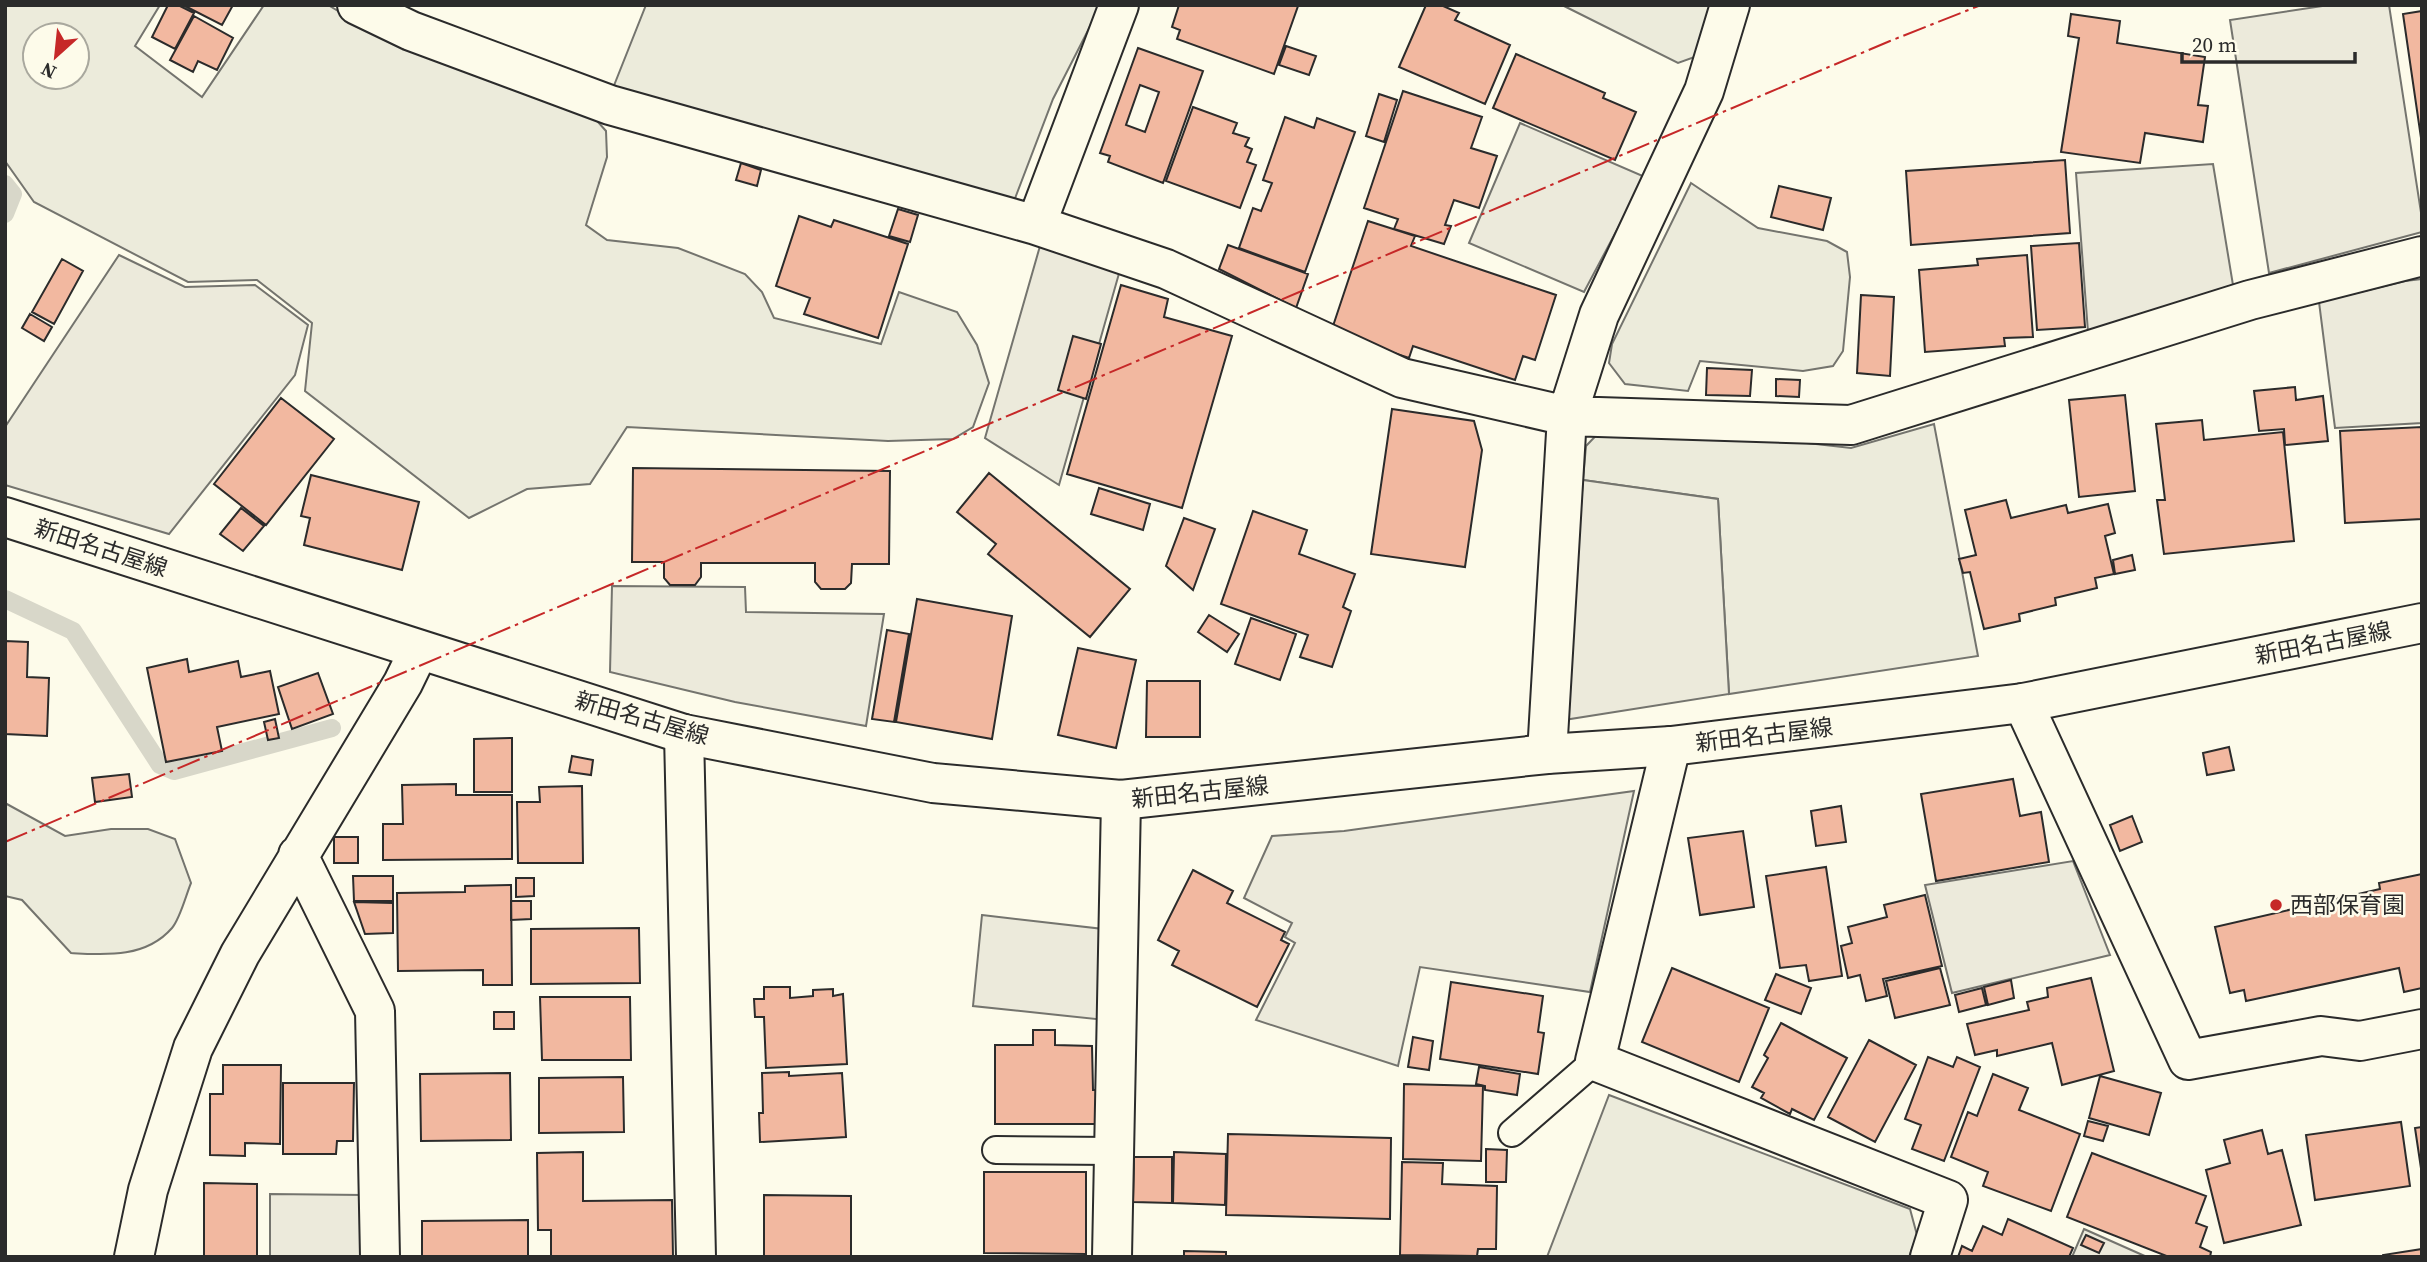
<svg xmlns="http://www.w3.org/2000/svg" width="2427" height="1262" viewBox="0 0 2427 1262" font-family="'Source Serif 4','Noto Sans JP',serif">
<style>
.green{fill:#ecebdb;stroke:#74746e;stroke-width:2;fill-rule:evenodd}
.parking{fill:#eceadb;stroke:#74746e;stroke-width:2}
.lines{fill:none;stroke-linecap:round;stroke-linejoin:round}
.stream{stroke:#d8d7c9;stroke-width:18}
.building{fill:#f2b8a0;stroke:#2b2b2b;stroke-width:2;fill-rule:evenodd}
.lane-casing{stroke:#2b2b2b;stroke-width:30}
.street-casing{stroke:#2b2b2b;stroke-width:42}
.secondary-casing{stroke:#2b2b2b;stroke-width:42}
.lane{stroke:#fdfbea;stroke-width:26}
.street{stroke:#fdfbea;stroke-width:38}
.secondary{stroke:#fdfbea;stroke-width:38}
.power{stroke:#c62828;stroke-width:2;stroke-dasharray:24 5 3.5 5;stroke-linecap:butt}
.poi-dot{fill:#c62828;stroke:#fdfbea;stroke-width:2.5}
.labels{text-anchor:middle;stroke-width:5;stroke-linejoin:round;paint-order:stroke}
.street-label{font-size:23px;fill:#2b2b2b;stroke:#fdfbea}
.poi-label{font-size:23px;fill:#2b2b2b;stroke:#fdfbea;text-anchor:start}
</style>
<rect width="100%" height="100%" fill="#fdfbea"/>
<path class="green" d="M5 5H160L135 46 202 97 264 5H328L390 42 591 114 606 131 607 157 586 225 607 240 678 248 745 274 762 292 774 318 881 344 899 292 957 312 977 345 989 383 973 427 953 439 888 441 627 427 590 484 527 489 469 518 305 391 312 323 257 280 188 282 34 202 5 161ZM35 35H77V77H35Z
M646 5H1101L1053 99 1014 201 613 88Z
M1562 5H1711L1703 54 1678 63Z
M1691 183 1758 228 1827 241 1847 252 1850 277 1843 351 1833 366 1803 371 1700 361 1688 391 1625 384 1609 363 1612 344Z
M1610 421 1851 448 1934 424 1978 656 1729 694 1718 499 1583 480 1586 446Z
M5 803 65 836 111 829H148L175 839 191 883C186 895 180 919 172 928 146 958 106 955 71 953L22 900 5 896Z
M1609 1095 1910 1209 1917 1235 1909 1257H1547Z"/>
<path class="parking" d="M2329 5H2389L2422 219V232L2269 273 2230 20Z
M1520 123 1645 177 1584 292 1469 243Z
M2213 164 2233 285 2088 332 2076 173Z
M1040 246 1120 270 1059 485 985 438Z
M119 255 185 287 255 285 308 325 295 375 169 534 5 485V427Z
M2422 279V423L2335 428 2319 302 2405 281Z
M1583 480 1718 499 1729 694 1564 720Z
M612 586 745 587 746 612 884 614 866 726 735 702 610 672Z
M1634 791 1590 992 1420 967 1398 1066 1256 1020 1295 943 1285 937 1292 923 1244 898 1272 836 1344 831Z
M2073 861 2110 955 1952 993 1925 885Z
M982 915 1103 929 1105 1020 973 1006Z
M270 1194 363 1195V1257H270Z
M2084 1229 2147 1257H2072Z"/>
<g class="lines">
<path class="stream" d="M5 184 13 194 5 214
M5 599 73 631 160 765 174 771 332 728"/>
</g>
<path class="building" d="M168 5H178L194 13 175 49 152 37Z
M183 5H233L222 25Z
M1179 5H1298V6L1274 74 1177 39 1180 30 1172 27Z
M1426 5H1441L1459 13 1455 20 1510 45 1485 104 1399 67Z
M2422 11V138H2421L2403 14Z
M2071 14 2120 21 2117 43 2205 57 2198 105 2208 106 2203 142 2145 133 2140 163 2061 152 2079 38 2068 36Z
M194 16 233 38 217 70 198 61 193 72 170 60Z
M1286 46 1316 56 1309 75 1279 65Z
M1138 48 1203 71 1163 183 1108 162 1110 156 1100 153ZM1140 85 1159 92 1145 132 1126 125Z
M1516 54 1605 93 1603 98 1636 112 1615 160 1493 108Z
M1403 91 1482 117 1471 148 1497 156 1479 208 1454 200 1445 225 1451 226 1444 244 1394 229 1398 219 1364 208Z
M1379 94 1397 100 1384 142 1366 136Z
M1193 107 1237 123 1233 133 1249 138 1245 146 1252 149 1247 162 1256 165 1240 208 1166 181Z
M1285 117 1314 128 1317 118 1355 132 1305 272 1239 248 1253 208 1261 211 1272 183 1263 180Z
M2065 160 2070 233 1911 245 1906 171Z
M741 163 761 170 757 186 736 180Z
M1779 186 1831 198 1823 230 1771 217Z
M898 209 918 215 910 242 889 236Z
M799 216 831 227 834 220 908 244 878 338 804 314 810 298 776 286Z
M1368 221 1415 236 1411 246 1556 295 1535 360 1523 356 1515 380 1413 346 1409 358 1331 332Z
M2079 243 2085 327 2037 330 2031 246Z
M1228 245 1308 274 1296 308 1219 269Z
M2027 255 2033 337 2004 338 2005 346 1925 352 1919 270 1978 265 1977 259Z
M62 259 83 271 54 324 32 312Z
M1121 285 1168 299 1164 317 1232 336 1182 508 1067 474Z
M1861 295 1894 297 1890 376 1857 373Z
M30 314 52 327 44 341 22 328Z
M1073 336 1101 344 1086 399 1058 390Z
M1707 368 1752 370 1750 396 1706 395Z
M1776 379 1800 380 1799 397 1776 396Z
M2295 387 2296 400 2323 396 2328 441 2285 445 2284 429 2259 431 2254 391Z
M2125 395 2135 491 2079 497 2069 400Z
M281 398 334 439 266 525 214 484Z
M1392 409 1474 421 1482 450 1465 567 1371 554Z
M2202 420 2204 440 2283 432 2294 541 2164 554 2157 500H2165L2156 424Z
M2422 427V519L2345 523 2340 431Z
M633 468 890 471 889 564H852L851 583 845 589H821L815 582V563H701V577L695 585H670L664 578V562H632Z
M989 473 1130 589 1090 637 988 554 996 544 957 512Z
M311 475 419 502 402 570 304 545 310 518 301 516Z
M1099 488 1150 504 1143 530 1091 514Z
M2006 500 2011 518 2066 505 2068 513 2108 504 2115 533 2105 536 2114 574 2095 578 2097 588 2055 598 2056 605 2019 614 2020 621 1984 629 1970 572 1963 573 1959 559 1976 555 1965 510Z
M241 508 264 526 243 551 220 534Z
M1253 511 1307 530 1299 554 1355 574 1343 607 1351 611 1332 667 1300 657 1308 635 1221 604Z
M1184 518 1215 529 1193 590 1166 566Z
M2132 555 2135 570 2115 574 2113 560Z
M917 599 1012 616 992 739 896 722Z
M1209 615 1239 634 1227 652 1198 632Z
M1251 618 1296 634 1280 680 1235 664Z
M887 630 909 634 894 722 872 719Z
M5 641 28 642 27 677 49 678 47 736 5 734Z
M1078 648 1136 660 1116 748 1058 735Z
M187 659 189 672 238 661 241 677 270 671 279 714 217 727 222 751 166 762 147 668Z
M318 673 333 714 292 729 278 687Z
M1147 681H1200V737H1146Z
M275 719 279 738 268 740 264 722Z
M512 738V792H474V739Z
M2229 747 2234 770 2207 775 2203 753Z
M572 756 593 760 591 775 569 772Z
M129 774 132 797 95 802 92 778Z
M2013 779 2020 816 2041 812 2049 862 1936 881 1921 794Z
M456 784V795H512V859L383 860V824H403L402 785Z
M582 786 583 863H518L517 802H540L539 787Z
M1841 806 1846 842 1816 846 1811 811Z
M2132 816 2142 842 2120 851 2110 825Z
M1743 831 1754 907 1700 915 1688 838Z
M334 837H358V863H334Z
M1826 867 1842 976 1809 981 1806 965 1780 968 1766 876Z
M1193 870 1233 891 1227 903 1285 932 1281 940 1289 944 1257 1007 1172 965 1179 951 1158 940Z
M2422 874V988L2404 992 2399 968 2246 1001 2244 990 2230 993 2215 927 2380 889 2379 883Z
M353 876H393V901H354Z
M516 878H534V896L516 897Z
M511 885 512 985H483V970L398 971 397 893 465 892V886Z
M1925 895 1942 966 1883 979 1887 996 1866 1001 1860 975 1848 978 1841 946 1852 943 1848 927 1887 917 1884 905Z
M511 901H531V919L511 920Z
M354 902 393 903V933L365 934Z
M639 928 640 983 531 984V929Z
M1672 968 1769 1008 1739 1082 1642 1042Z
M1940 968 1950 1005 1895 1018 1886 981Z
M1776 974 1811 988 1801 1014 1765 1000Z
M2091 978 2114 1071 2062 1085 2052 1043 1997 1056V1050L1975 1055 1967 1024 2029 1010 2027 1002 2048 997 2047 988Z
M2011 980 2014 998 1988 1005 1984 987Z
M1451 982 1543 996 1538 1032 1544 1033 1538 1074 1440 1059Z
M764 987H790V998L813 996V990L833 989V996L843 994 847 1064 766 1068 764 1017H755L754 999H764Z
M1982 988 1986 1005 1959 1012 1955 995Z
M540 997H630L631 1060H542Z
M494 1012H514V1029H494Z
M1781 1023 1847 1058 1814 1120 1792 1109 1790 1114 1761 1098 1764 1093 1752 1087 1768 1058 1764 1055Z
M1033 1030H1055V1045L1092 1046 1093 1090H1103V1124H995V1045H1033Z
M1413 1037 1433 1041 1429 1070 1408 1067Z
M1869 1040 1916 1065 1875 1142 1828 1117Z
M1928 1057 1953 1067 1957 1057 1980 1067 1944 1161 1912 1149 1921 1125 1905 1119Z
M223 1065H281L280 1144 245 1143V1156L210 1155V1094H223Z
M1479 1067 1520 1074 1517 1095 1485 1090V1086L1476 1084Z
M789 1072V1076L842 1073 846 1137 760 1142 759 1113H763L762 1073Z
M510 1073 511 1140 421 1141 420 1074Z
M1993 1074 2028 1088 2019 1110 2080 1134 2051 1211 1983 1186 1988 1172 1951 1157 1968 1112 1977 1116Z
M2100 1076 2161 1093 2149 1135 2089 1118Z
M623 1077 624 1132 539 1133V1078Z
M283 1083H354L353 1141H337L336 1154H283Z
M1404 1084 1483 1086 1481 1161 1403 1159Z
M2088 1121 2108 1126 2103 1141 2084 1136Z
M2401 1122 2410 1186 2315 1200 2306 1135Z
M2422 1127V1175L2415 1128Z
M2262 1130 2268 1154 2282 1150 2301 1225 2224 1243 2206 1170 2230 1163 2224 1140Z
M1228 1134 1391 1138 1390 1219 1226 1215Z
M1486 1149 1507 1150 1506 1182H1486Z
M583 1152V1201L672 1200 673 1257H551V1230H538L537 1153Z
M1174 1152 1226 1154 1225 1205 1173 1203Z
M2092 1153 2206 1196 2196 1223 2207 1227 2200 1247 2211 1252 2210 1257H2169L2067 1217Z
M1134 1157H1172V1203L1133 1202Z
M1402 1162 1443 1163 1442 1184 1497 1186 1496 1249H1478L1477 1256 1400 1255Z
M984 1172H1086V1254L984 1253Z
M204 1183 257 1184V1257H204Z
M764 1195 851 1196V1257H764Z
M2008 1219 2073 1248 2069 1257H1958L1962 1246 1972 1251 1983 1226 2002 1235Z
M528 1220V1257H422V1221Z
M2086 1235 2104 1243 2099 1253 2081 1245Z
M2422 1249V1257H2383V1255Z
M1184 1251 1226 1252V1257H1184Z"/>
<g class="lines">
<g class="lane-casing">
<path id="lane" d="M1512 1133 1595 1061
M996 1150 1114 1151"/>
</g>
<g class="street-casing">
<path id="street" d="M357 5 411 31 610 105 1036 225 1166 269 1402 378 1567 416 1851 425 2250 300 2422 256
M1036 225 1119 5
M2023 703 2188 1060 2321 1036 2360 1041 2422 1029
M684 734 696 1257
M1671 746 1595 1061 1948 1200 1930 1257
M1547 754 1567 416 1599 315 1704 91 1730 5
M298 855 375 1011 380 1257
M134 1257 148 1190 193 1048 240 954 403 683 419 650
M1112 1257 1121 800"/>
</g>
<g class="secondary-casing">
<path id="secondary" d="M5 517 684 734 933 783 1121 800 1547 754 1671 746 2023 703 2422 623"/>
</g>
<use href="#lane" class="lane"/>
<use href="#street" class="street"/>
<use href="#secondary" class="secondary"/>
<path class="power" d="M5 842 1890 41 1981 5"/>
</g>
<circle class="poi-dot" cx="2276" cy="905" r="7"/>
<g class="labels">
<g class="street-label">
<text transform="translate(101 548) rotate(18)" y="8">新田名古屋線</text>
<text transform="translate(2323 643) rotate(-11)" y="8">新田名古屋線</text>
<text transform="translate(642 718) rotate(16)" y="8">新田名古屋線</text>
<text transform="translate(1764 735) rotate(-7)" y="8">新田名古屋線</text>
<text transform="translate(1200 792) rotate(-6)" y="8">新田名古屋線</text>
</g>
<g class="poi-label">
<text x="2290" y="913">西部保育園</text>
</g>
</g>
<rect width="2427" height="1262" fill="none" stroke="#2b2b2b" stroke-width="14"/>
<g transform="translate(56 56) rotate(207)"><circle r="33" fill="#fdfbea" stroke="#a9a89e" stroke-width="2"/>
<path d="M0-5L12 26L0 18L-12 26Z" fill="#c62828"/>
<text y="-10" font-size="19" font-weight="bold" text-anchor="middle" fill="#2b2b2b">N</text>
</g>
<path d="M2182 52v10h173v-10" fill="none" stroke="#2b2b2b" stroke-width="3.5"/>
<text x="2192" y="52" font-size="21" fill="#2b2b2b" stroke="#fdfbea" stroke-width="5" paint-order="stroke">20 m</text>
</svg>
